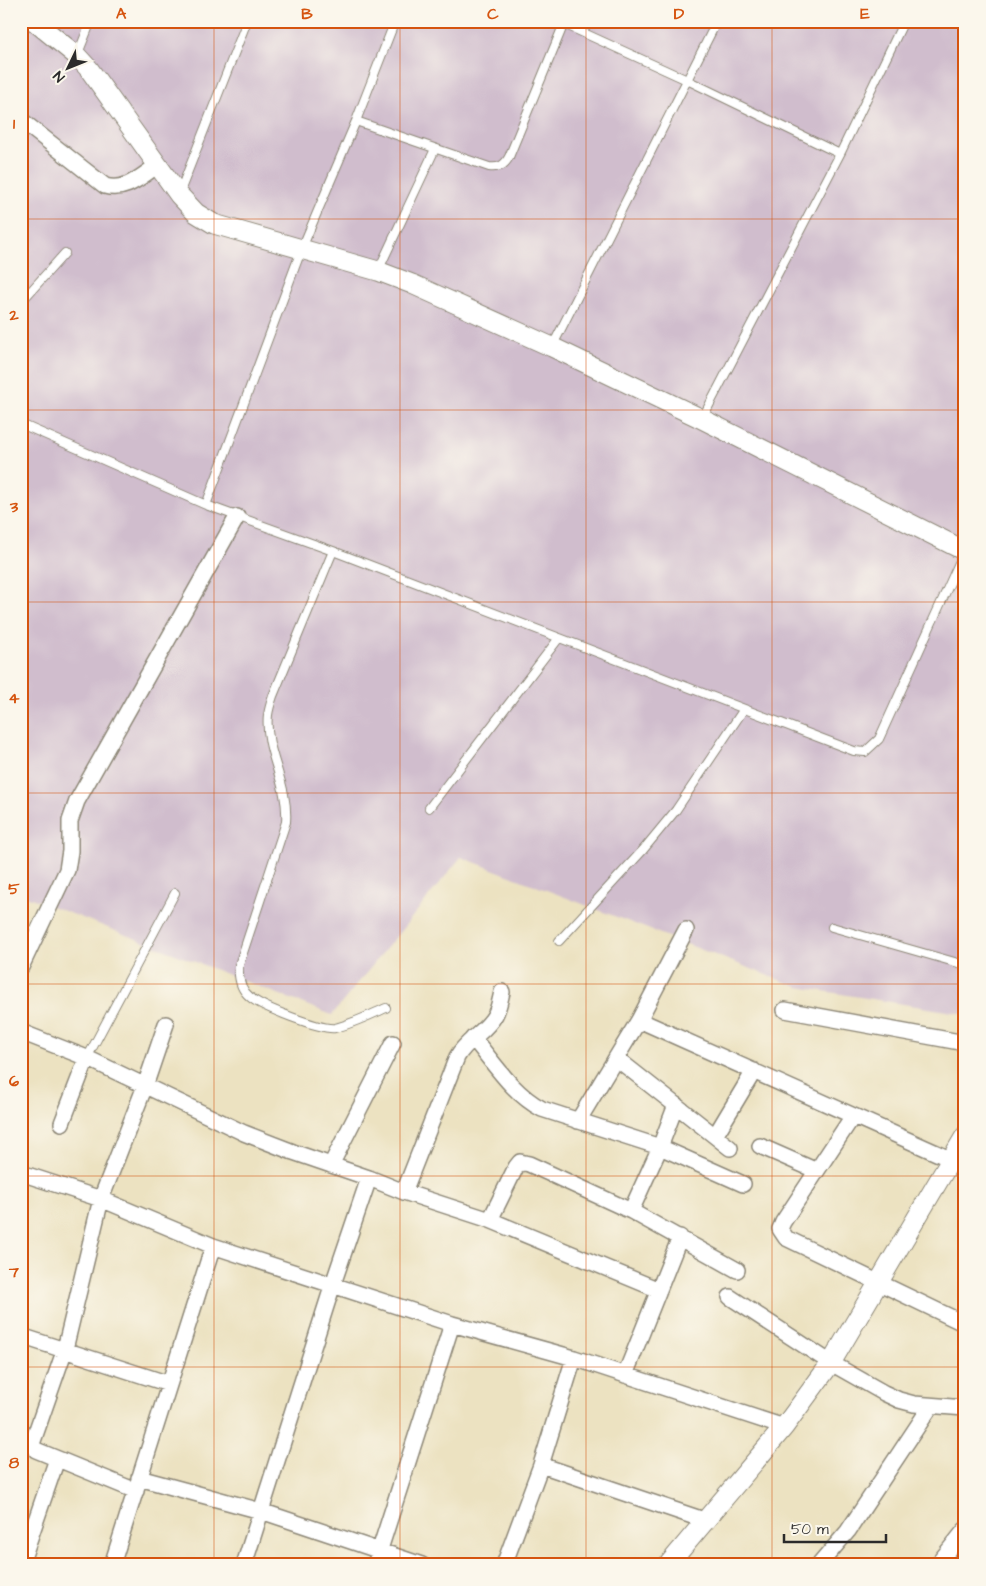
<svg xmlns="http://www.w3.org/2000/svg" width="986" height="1586" viewBox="0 0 986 1586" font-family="'Architects Daughter',sans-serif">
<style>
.industrial{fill:#d0bdcd}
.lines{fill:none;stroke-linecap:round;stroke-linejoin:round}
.service-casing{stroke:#8c8676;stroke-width:10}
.minor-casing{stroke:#8c8676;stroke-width:18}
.tertiary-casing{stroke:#8c8676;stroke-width:21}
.service{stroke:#fff;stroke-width:8}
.minor{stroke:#fff;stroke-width:15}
.tertiary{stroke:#fff;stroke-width:19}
.grid{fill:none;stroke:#d5540f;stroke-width:1;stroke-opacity:0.55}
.neatline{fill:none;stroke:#d5540f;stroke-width:2}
.grid-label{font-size:16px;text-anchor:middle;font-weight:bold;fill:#d5540f}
</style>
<rect width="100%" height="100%" fill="#fbf7ec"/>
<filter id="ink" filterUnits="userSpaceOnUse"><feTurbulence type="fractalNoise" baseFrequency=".02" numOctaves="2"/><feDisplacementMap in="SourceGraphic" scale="10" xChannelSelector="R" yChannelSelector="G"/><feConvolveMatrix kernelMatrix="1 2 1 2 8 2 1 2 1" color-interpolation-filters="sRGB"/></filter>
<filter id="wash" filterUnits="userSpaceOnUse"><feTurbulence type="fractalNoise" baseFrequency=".0096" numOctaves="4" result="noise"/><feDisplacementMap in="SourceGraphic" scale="20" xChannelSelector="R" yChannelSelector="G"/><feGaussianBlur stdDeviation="1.12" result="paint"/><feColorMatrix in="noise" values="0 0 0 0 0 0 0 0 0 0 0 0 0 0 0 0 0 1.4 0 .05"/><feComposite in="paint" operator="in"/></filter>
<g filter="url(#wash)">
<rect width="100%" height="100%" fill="#ece2c1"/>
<path class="industrial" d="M21 21H965V1014L798 987 461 857 332 1015 21 894Z"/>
</g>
<g filter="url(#ink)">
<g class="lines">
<g class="service-casing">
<path id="service" d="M564 24 687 80 840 154
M77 56 91 21
M356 121 489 167C499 168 504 166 509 157L565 21
M179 194 247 21
M378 271 435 149
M21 302 65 253
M552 347 717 21
M702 419 840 154 904 21
M21 424 206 505 333 551 854 751 865 752 879 739 964 552
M206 505 302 248 356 121 395 21
M333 551 273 696C271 702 269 708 268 715 264 751 289 783 286 822L239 965C238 977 240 989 250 997 261 1007 321 1030 335 1028 352 1024 370 1015 386 1008
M429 808 559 638
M832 927 965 965
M559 941 643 850 676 810 744 709
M87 1058 175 893"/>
</g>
<g class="minor-casing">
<path id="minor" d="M21 120 105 186C126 192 141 176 158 165
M21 967 67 870 70 851V821L77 801 237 517
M785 1010 965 1043
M639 1020 950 1159 965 1167
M21 1032 87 1058 244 1133 293 1152 369 1178 404 1192 490 1220 659 1290
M473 1038C494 1063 513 1094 542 1109L660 1147 743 1184
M616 1058 730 1148
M853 1116 783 1222 780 1229 786 1238 965 1324
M578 1121 639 1020 686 930
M62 1123 87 1058
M715 1136 754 1071
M760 1146 817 1171
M331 1165 393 1043
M21 1173 101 1199 213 1246 452 1324 574 1358 784 1427
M404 1192 457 1057C466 1040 486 1032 495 1015 499 1008 500 1000 502 992
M631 1211 660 1147 676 1105
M490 1220 516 1167 520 1162 529 1164 631 1211 737 1270
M730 1297 831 1363 884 1393 899 1400 914 1404 965 1408
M21 1336 169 1384
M625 1375 680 1237
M541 1465 704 1520
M139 1478 261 1511 422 1565
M136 1491 36 1450 33 1446V1441L65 1349 101 1199 145 1086 166 1024
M21 1564 57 1459
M112 1565 213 1246
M244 1565 333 1284 369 1178
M375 1565 452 1324
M504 1565 541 1465 574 1358
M819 1565 848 1531 931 1406
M937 1565 965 1530"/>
</g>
<g class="tertiary-casing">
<path id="tertiary" d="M34 21 77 56 89 69 179 195 196 213 214 224 378 271 412 284 552 347 702 419 965 551
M668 1565 784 1427 831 1363 965 1136"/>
</g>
<use href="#service" class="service"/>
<use href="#minor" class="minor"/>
<use href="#tertiary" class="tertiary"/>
</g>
</g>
<path class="grid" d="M214 21V1565M400 21V1565M586 21V1565M772 21V1565M21 219H965M21 410H965M21 602H965M21 793H965M21 984H965M21 1176H965M21 1367H965"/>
<rect width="986" height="1586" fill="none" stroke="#fbf7ec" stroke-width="55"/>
<g transform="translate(68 68) rotate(227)" stroke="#fbf7ec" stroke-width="4" paint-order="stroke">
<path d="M0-4L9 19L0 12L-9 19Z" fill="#2b2b2b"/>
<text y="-8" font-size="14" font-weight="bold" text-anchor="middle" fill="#2b2b2b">N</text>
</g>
<path d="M784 1534v8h102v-8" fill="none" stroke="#2b2b2b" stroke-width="2.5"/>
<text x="791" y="1534" font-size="15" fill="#2b2b2b" stroke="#fbf7ec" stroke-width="4" paint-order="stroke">50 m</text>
<rect x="28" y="28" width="930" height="1530" class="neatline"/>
<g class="grid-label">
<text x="121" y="19">A</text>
<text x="307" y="19">B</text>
<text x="493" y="19">C</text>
<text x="679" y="19">D</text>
<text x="865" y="19">E</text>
<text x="14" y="129">1</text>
<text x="14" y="320">2</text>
<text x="14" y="512">3</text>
<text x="14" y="703">4</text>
<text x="14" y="894">5</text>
<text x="14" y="1086">6</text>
<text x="14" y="1277">7</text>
<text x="14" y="1468">8</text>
</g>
</svg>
